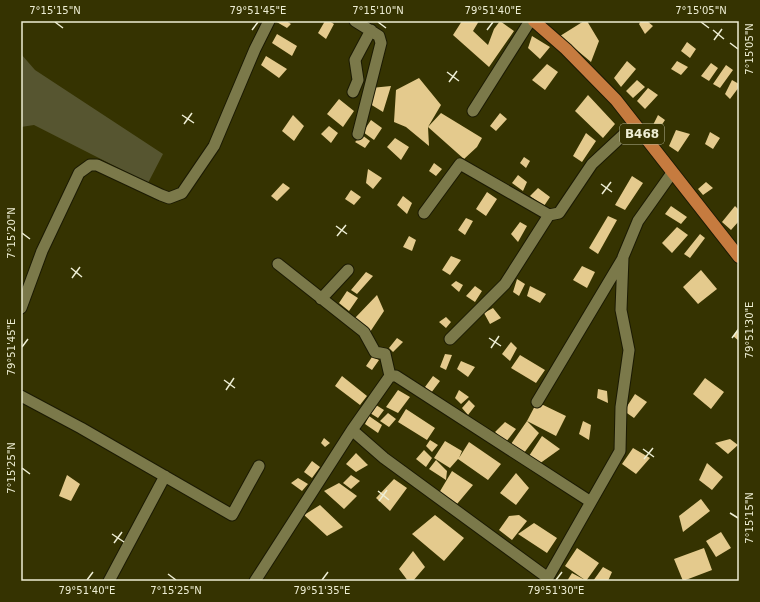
<svg xmlns="http://www.w3.org/2000/svg" width="760" height="602" viewBox="0 0 760 602" font-family="'DejaVu Sans',sans-serif">
<style>
.green{fill:#565530}
.building{fill:#e4ca8d}
.lines{fill:none;stroke-linecap:round;stroke-linejoin:round}
.minor-casing{stroke:#1b1a03;stroke-width:13}
.major-casing{stroke:#1b1a03;stroke-width:14}
.minor{stroke:#7b794a;stroke-width:11}
.major{stroke:#c67b3f;stroke-width:12}
.ticks{fill:none;stroke:#eeeed4;stroke-width:1.5}
.labels{text-anchor:middle;stroke-width:4;stroke-linejoin:round;paint-order:stroke}
.shield{fill:#353301;stroke:#b6b695;stroke-width:1}
.shield-label{font-size:12px;font-weight:bold;fill:#eeeed4}
.neatline{fill:none;stroke:#eeeed4;stroke-width:1.5}
.ticks-label{font-size:10px;text-anchor:middle;fill:#eeeed4}
</style>
<rect width="100%" height="100%" fill="#353301"/>
<path class="green" d="M21 54 35 70 163 154 148 183 34 125 21 127Z"/>
<path class="building" d="M275 21H286L291 24 287 28Z
M325 21H329L334 24 326 39 318 33Z
M462 21H479L473 31 488 45 494 29 500 21 514 31 489 67 453 35Z
M584 21H587L599 41 591 62 560 36Z
M641 21H647L653 26 645 34 639 24Z
M277 34 297 46 292 56 272 43Z
M532 36 550 47 540 59 528 48Z
M687 42 696 49 690 58 681 51Z
M266 56 287 69 279 78 261 65Z
M627 61 636 69 621 87 614 78Z
M677 61 688 67 681 75 671 69Z
M711 63 718 68 709 81 701 76Z
M547 64 558 72 545 90 532 80Z
M726 65 733 70 720 88 713 84Z
M419 78 441 105 428 127 429 146 406 127 394 122 396 90Z
M637 80 645 87 633 98 626 91Z
M732 80 739 84V87L730 99 725 94Z
M391 86 383 112 370 104 371 88Z
M648 88 658 95 645 109 637 101Z
M588 95 615 124 603 138 575 111Z
M339 99 354 111 343 127 327 114Z
M441 113 482 138 477 147 464 159 428 127Z
M500 113 507 119 496 131 490 126Z
M293 115 304 126 294 141 282 131Z
M658 115 665 120 657 132 651 129Z
M371 120 382 128 374 140 363 132Z
M329 126 338 133 331 143 321 134Z
M676 130 690 134 678 152 669 146Z
M710 132 720 138 713 149 705 144Z
M586 133 596 141 582 162 573 156Z
M362 135 370 141 365 148 355 142Z
M395 138 409 147 401 160 387 147Z
M524 157 530 161 526 168 520 163Z
M434 163 442 169 436 176 429 171Z
M368 169 382 178 373 189 366 183Z
M518 175 527 182 523 191 512 183Z
M632 176 643 183 625 210 615 205Z
M706 182 713 188 703 195 698 189Z
M283 183 290 188 277 201 271 196Z
M538 188 550 197 544 206 530 196Z
M351 190 361 197 354 205 345 199Z
M487 192 497 199 486 216 476 209Z
M403 196 412 203 407 214 397 205Z
M671 206 687 217 681 224 665 214Z
M735 206 739 210V221L731 230 722 222Z
M608 216 617 220 598 254 589 248Z
M466 218 473 221 465 235 458 230Z
M520 222 527 226 518 242 511 234Z
M677 227 688 235 672 253 662 243Z
M700 234 705 238 690 258 684 254Z
M409 236 416 240 412 251 403 247Z
M451 256 461 260 450 275 442 270Z
M582 266 595 272 587 288 573 280Z
M701 270 717 289 698 304 683 287Z
M366 272 373 276 357 294 351 290Z
M517 279 525 284 519 296 513 292Z
M456 281 463 285 459 292 451 285Z
M475 286 482 291 475 302 466 296Z
M530 286 546 294 540 303 527 296Z
M347 291 358 298 349 311 339 303Z
M377 295 384 311 370 332 355 318Z
M493 308 501 318 490 324 484 313Z
M446 317 451 322 446 328 439 322Z
M739 327V341L733 336Z
M397 338 403 342 393 352 389 348Z
M511 342 517 348 510 361 502 354Z
M445 354 452 355 446 370 440 367Z
M520 355 545 370 536 383 511 368Z
M372 357 379 360 372 370 366 366Z
M461 361 475 367 468 377 457 369Z
M342 376 367 396 360 405 335 386Z
M433 376 440 381 431 393 425 387Z
M705 378 724 392 711 409 693 394Z
M598 389 607 391 608 403 597 398Z
M398 390 410 397 398 413 386 407Z
M459 390 469 397 461 404 455 398Z
M635 394 647 402 634 418 624 411Z
M469 400 475 406 468 415 462 408Z
M537 402 566 416 556 436 527 421Z
M376 405 384 410 378 418 370 413Z
M406 409 435 428 427 440 398 422Z
M388 413 396 419 389 427 380 421Z
M369 416 382 425 378 433 365 424Z
M527 421 539 433 524 453 511 444Z
M583 421 591 425 589 440 579 434Z
M505 422 516 429 506 442 495 432Z
M542 436 560 449 539 464 529 456Z
M324 438 330 443 325 447 321 443Z
M730 439 738 445 728 454 715 443Z
M430 440 438 445 432 452 426 446Z
M445 441 462 451 459 458 469 442 501 464 488 480 458 459 450 468 434 458Z
M633 448 650 458 636 474 622 464Z
M424 450 432 458 426 467 416 459Z
M356 453 368 465 356 472 346 464Z
M436 460 447 471 446 480 429 469Z
M312 461 320 467 312 478 304 472Z
M707 463 723 477 712 490 699 480Z
M452 471 473 485 457 504 439 493Z
M516 473 529 488 516 505 500 493Z
M67 475 80 484 71 501 59 496Z
M351 475 360 481 351 489 343 483Z
M298 478 308 484 302 491 291 483Z
M394 479 407 488 390 511 376 498Z
M339 483 357 496 344 509 324 491Z
M701 499 710 511 683 532 679 516Z
M320 505 343 527 327 536 304 515Z
M435 515 464 538 444 561 412 534Z
M519 515 527 521 512 540 499 530 509 516Z
M534 523 557 538 547 553 518 534Z
M721 532 731 548 716 557 706 541Z
M577 548 599 563 586 581H567L572 573 585 580 565 566Z
M704 548 712 570 683 581 674 559Z
M413 551 425 567 413 581H408L399 569Z
M603 567 612 572 608 581H593Z"/>
<g class="lines">
<g class="minor-casing">
<path id="minor" d="M355 21 379 36 381 43 358 134
M353 92 358 80 355 60 371 30
M473 111 530 21
M424 213 460 164 549 215 559 213 592 164 635 124
M278 264 364 332 375 352 385 354 390 376
M321 299 348 270
M21 308 42 251 79 173 90 165H97L161 195 169 198 182 193 214 146 255 49 269 21
M450 339 505 284 549 215
M21 396 81 428 232 515 259 466
M537 402 623 258
M352 430 384 458 548 578
M109 581 165 476
M255 581 352 430 390 376H396L591 502
M546 581 620 451 621 407 629 350 621 310 623 257 638 221 672 173"/>
</g>
<g class="major-casing">
<path id="major" d="M534 21 566 49 616 100 739 257"/>
</g>
<use href="#minor" class="minor"/>
<use href="#major" class="major"/>
</g>
<path class="ticks" d="M55 22 63 28M378 22 386 28M701 22 709 28M252 30 258 22M487 30 493 22M713 30 724 39M714 40 722 29M730 43 738 49M447 72 459 81M449 82 457 71M182 115 194 123M184 124 192 113M601 184 612 192M602 194 611 182M336 226 347 234M22 233 30 239M337 236 346 225M71 268 82 277M72 278 80 267M489 338 501 346M732 338 738 330M22 347 28 339M491 348 499 336M224 380 235 388M226 390 234 378M643 449 654 457M644 459 653 448M22 468 30 474M378 491 389 500M379 501 387 490M730 513 738 518M112 534 124 542M114 543 122 532M168 574 176 580M87 580 93 572M322 580 328 572M556 580 562 572"/>
<g class="labels">
<rect class="shield" x="620" y="124" width="44" height="20" rx="3"/>
<g class="shield-label">
<text x="642" y="138">B468</text>
</g>
</g>
<rect width="760" height="602" fill="none" stroke="#353301" stroke-width="44"/>
<rect x="22" y="22" width="716" height="558" class="neatline"/>
<g class="ticks-label">
<text x="55" y="14">7°15'15"N</text>
<text x="258" y="14">79°51'45"E</text>
<text x="378" y="14">7°15'10"N</text>
<text x="493" y="14">79°51'40"E</text>
<text x="701" y="14">7°15'05"N</text>
<text transform="translate(749 49) rotate(-90)" y="4">7°15'05"N</text>
<text transform="translate(11 233) rotate(-90)" y="4">7°15'20"N</text>
<text transform="translate(749 330) rotate(-90)" y="4">79°51'30"E</text>
<text transform="translate(11 347) rotate(-90)" y="4">79°51'45"E</text>
<text transform="translate(11 468) rotate(-90)" y="4">7°15'25"N</text>
<text transform="translate(749 518) rotate(-90)" y="4">7°15'15"N</text>
<text x="87" y="594">79°51'40"E</text>
<text x="176" y="594">7°15'25"N</text>
<text x="322" y="594">79°51'35"E</text>
<text x="556" y="594">79°51'30"E</text>
</g>
</svg>
